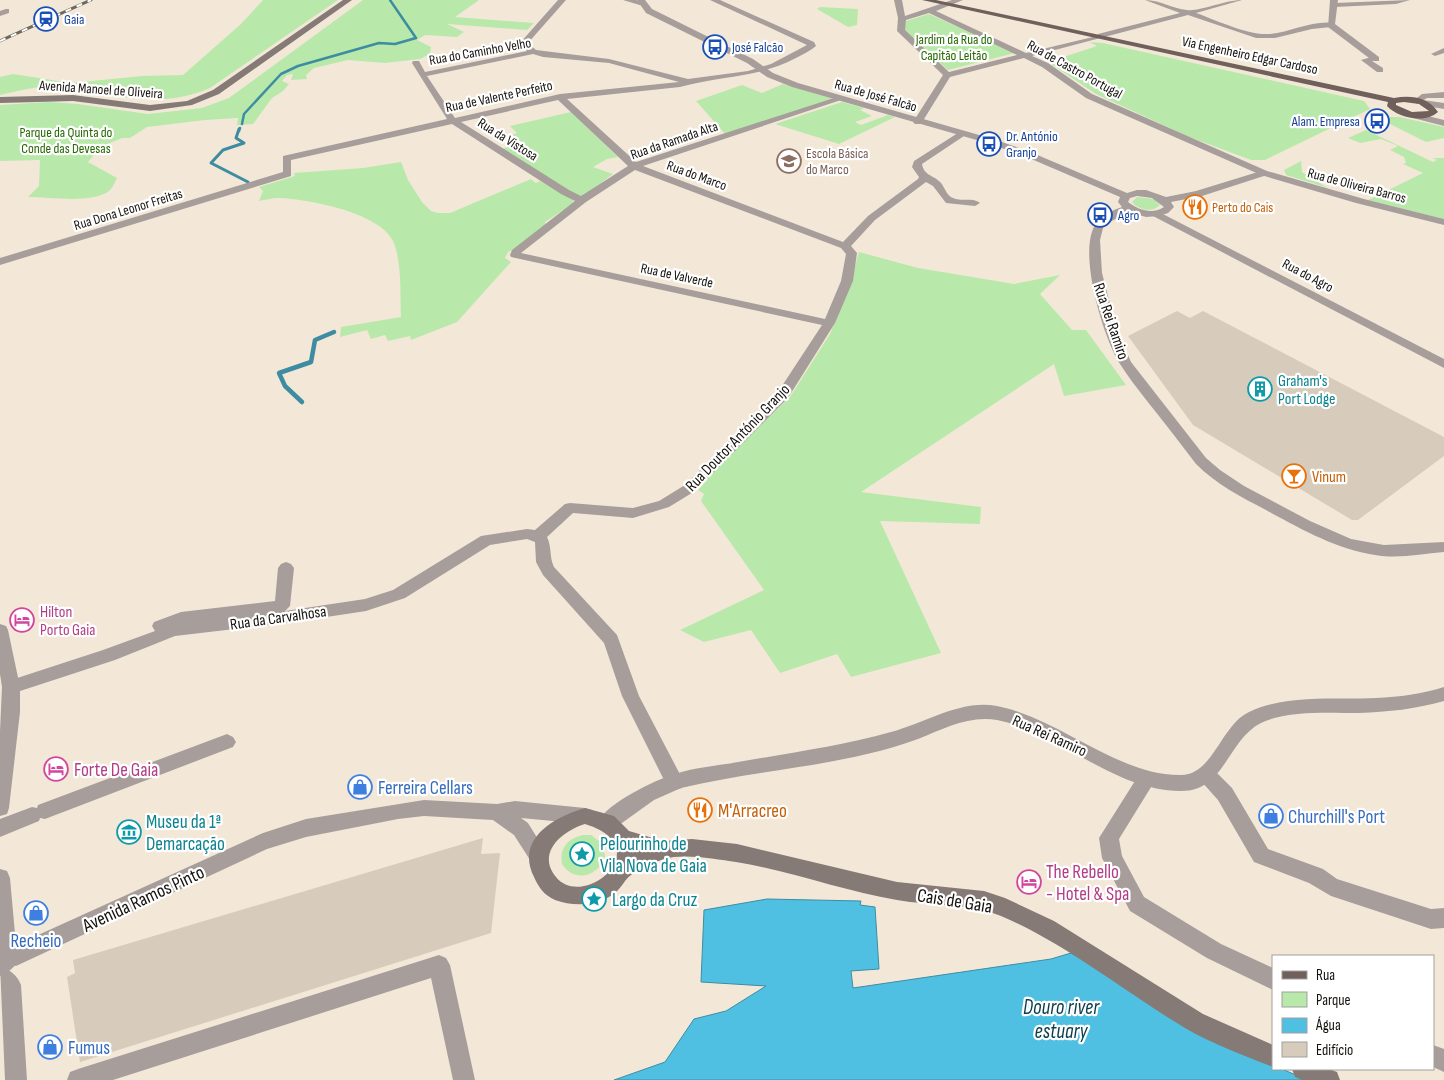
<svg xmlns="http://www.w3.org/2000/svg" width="1444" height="1080" viewBox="0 0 1444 1080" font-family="'Sofia Sans Condensed',sans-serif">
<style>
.green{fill:#b8e9aa}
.water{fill:#50c0e2;stroke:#3e8ca2}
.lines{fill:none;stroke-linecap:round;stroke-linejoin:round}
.stream-far2{stroke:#3e8ca2;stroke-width:2.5}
.stream-far1{stroke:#3e8ca2;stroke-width:3}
.stream{stroke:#3e8ca2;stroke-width:4.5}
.building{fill:#d7ccbc}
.pedestrian{fill:#a79e9b;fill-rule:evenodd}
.minor{fill:#a79e9b;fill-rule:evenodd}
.tertiary{fill:#a79e9b;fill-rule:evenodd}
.secondary{fill:#867a76;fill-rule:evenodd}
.primary{fill:#6f605b;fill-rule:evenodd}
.rail-casing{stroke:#6f685f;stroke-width:3}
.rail{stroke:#fff;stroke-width:2;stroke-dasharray:6;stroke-linecap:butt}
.labels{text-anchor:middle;stroke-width:4.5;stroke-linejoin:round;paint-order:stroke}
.far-transit-label{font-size:14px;fill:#164399;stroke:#fff;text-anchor:start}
.far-park-label{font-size:14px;fill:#256802;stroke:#fff}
.far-street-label{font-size:14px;fill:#15110c;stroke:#fff}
.far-education-label{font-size:14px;fill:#785e54;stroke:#fff;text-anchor:start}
.far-food-label{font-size:14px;fill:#c56008;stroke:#fff;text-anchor:start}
.street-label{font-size:16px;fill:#15110c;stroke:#fff}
.culture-label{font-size:16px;fill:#0d838f;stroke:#fff;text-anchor:start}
.food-label{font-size:16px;fill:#c56008;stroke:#fff;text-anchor:start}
.hotel-label{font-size:16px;fill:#b23c85;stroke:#fff;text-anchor:start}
.near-hotel-label{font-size:19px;fill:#b23c85;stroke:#fff;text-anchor:start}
.near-shop-label{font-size:19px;fill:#366cbe;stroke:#fff;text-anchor:start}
.near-food-label{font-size:19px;fill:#c56008;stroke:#fff;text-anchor:start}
.near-culture-label{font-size:19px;fill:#0d838f;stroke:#fff;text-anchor:start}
.near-street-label{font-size:19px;fill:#15110c;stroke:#fff}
.near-water-label{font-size:21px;font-style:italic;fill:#0a3d4b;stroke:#fff}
</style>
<rect width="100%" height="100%" fill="#f3e8d8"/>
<path class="green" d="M263 0H338L210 88C153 113 103 89 46 87 31 87 14 92 0 95V77L13 74 71 83 142 76 183 75 241 24Z
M363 0H479L455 17 534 23 527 30 447 24 464 32 457 37 425 35 417 40 431 47 430 54 420 59 385 63 348 60 314 68 306 75 307 79 291 80 293 74 287 75 282 81 289 84 283 91 272 98 253 124 237 125 238 118 205 120 147 127 130 138H122L100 147 88 162 117 178C115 182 112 189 109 191 92 204 49 197 28 197L39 186 40 160 0 161V105L49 102 78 104 148 114 202 108 229 98Z
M820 7 858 9 857 25 848 27 817 9Z
M929 14 1015 53 948 70 904 31 906 21Z
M1089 42 1103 43 1364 101 1370 109 1265 160H1251L1187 136 1096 94 1048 62 1097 46Z
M783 84 833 99 726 135 696 101 742 85 762 93Z
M842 102 864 108 860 110 872 116 855 122 861 125 888 115 895 117 839 144 775 124Z
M571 112 618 157 607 159 593 167 613 174 582 197 568 191 502 149 522 142 512 135 517 133 510 126Z
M1387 117H1400L1444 127V138L1426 142 1382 120Z
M1366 130 1433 162 1437 160 1433 158H1444V219L1368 200 1423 173 1403 164 1406 163 1404 157 1390 150 1398 146 1381 139 1360 143 1348 138Z
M1301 161 1302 172 1328 188 1286 175 1284 170Z
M401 162 408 180 422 202 431 211 438 213H450L531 179 536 183 540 181 573 200 574 203 545 222 546 225 515 249 508 252 505 258 511 262 457 322 411 340 410 336 388 341 385 335 371 339 367 330 340 337 341 327 401 317C400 295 402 260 393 241 379 212 307 199 278 198 272 198 265 200 259 201L263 191 259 187 295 176 294 173 363 168Z
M1137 197 1154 199 1160 205C1153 213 1138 210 1132 202Z
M859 252 918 268 1014 284 1060 275 1040 294 1072 330H1086L1126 385 1064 396 1054 364 861 492 981 507 980 524 880 521 941 653 851 677 837 654 780 673 751 630 704 642 680 630 764 590 701 501 704 494 698 490 727 457 790 397 830 334 848 290Z
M583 835H591L603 844 605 857C598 877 574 883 562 864 559 848 568 838 583 835Z"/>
<path class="water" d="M767 899 861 901 860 905 875 907 879 969 851 971 853 988 1051 959 1071 953 1273 1065V1069H1282L1307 1080H614L665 1062 694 1019 726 1011 766 986 701 982 704 910Z"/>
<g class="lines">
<path class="stream-far2" d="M242 124 244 114 281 74 298 66 379 43 395 44 416 38 390 0
M239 131 240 128"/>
<path class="stream-far1" d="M239 129 236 138 244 143 223 150 211 163 248 182"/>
<path class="stream" d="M302 402 285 386 279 373 311 362 315 340 334 332"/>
</g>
<path class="building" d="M1177 311 1190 318 1203 311 1444 437V456L1358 520H1352L1193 425 1128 336Z
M483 838 481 854 500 853 491 933 80 1062 67 977 75 973 73 960Z"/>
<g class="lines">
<path class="pedestrian" d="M227 734 233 737 236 742 233 747 45 819 40 818 39 821 0 837V819L32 807 37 808 38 805Z
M439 955 446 958 450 965 475 1080H453L431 978 113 1080H67L70 1072 78 1069Z
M0 965C10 970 17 975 21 985L27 1080H5Z"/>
<path class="minor" d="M558 0H566L528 43 536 50 609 59 688 79 748 71 771 64 807 45 710 0H720L814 42 816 46C810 51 803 54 796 58 755 79 722 75 680 87L567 99 636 162 837 97 844 99 643 166 843 242 868 216 918 179 919 177 912 167 914 161 961 131 966 134 964 136 922 164C924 176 934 175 941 183 945 188 947 196 953 198 962 202 973 197 980 203L975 206 946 203 933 186 926 182 875 220 851 246 857 253 853 281 835 323 788 398 695 491 669 507 633 518 573 513 547 537C552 547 549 557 554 567L617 635 639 696 684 782 682 788 675 790 668 788 622 696 604 643 543 575 536 562 535 542 527 539 490 545 405 598 366 611 287 623 175 636 115 660 11 694 5 692 2 687 5 682 103 650 155 631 152 626 154 622 181 612 275 601 278 568 281 564 286 562 291 564 294 568 290 606 285 611 365 599 393 590 481 536 527 529 535 530 565 504 570 503 633 508 659 501 685 485 778 392 822 325 511 257 510 255 512 250 575 201 561 194 452 124 291 160V176L0 265V258L283 172V156L447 119 412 63 413 61H419L425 72 527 51 520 43ZM533 54 543 57 609 63 679 82 560 94 455 118 427 76ZM558 100 628 166 581 196 569 190 461 122ZM635 170 841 248 846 254 841 281 825 319 521 253 586 202Z
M623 0H636L647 4 643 6Z
M894 0H902L905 16 952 0H963L936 11 1026 53 1097 36 1098 34 1180 13 1145 0C1161 0 1173 9 1187 10 1199 12 1225 0 1242 0L1196 13C1216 20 1247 35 1268 34 1290 33 1311 20 1334 23V27H1331L1312 29 1275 38H1256L1188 15 1032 56 1048 63 1092 94 1267 171 1364 199 1444 219V225L1356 203 1261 175 1086 98 1042 67 1024 58 950 77 921 124H915L913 122 943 75 897 31 898 18ZM929 13 1017 55 949 72 905 30 906 20Z
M1410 0 1396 4 1335 7 1331 5 1335 3Z
M6 9H9V13L0 16V11Z
M1444 48V53L1435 56 1431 54Z
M1375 56 1379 58 1372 61 1383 68V72H1377L1361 60Z
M1423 100 1444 103V109L1420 105V101Z
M1412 112 1444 120V126L1409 117V113Z
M1157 211 1444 359V368L1153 216 1152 214Z
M1207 767 1213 769 1232 788 1268 849 1323 869 1337 879 1431 909 1444 908V928L1431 929 1331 896 1309 883 1254 862 1218 800 1201 781 1198 775 1201 769Z
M1147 771 1154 773 1156 779 1119 839 1122 856 1144 897 1221 944 1273 968V990L1207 958 1130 911 1102 858 1099 838 1140 773Z
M11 945 18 948 21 955C17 965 10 972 0 976V951Z
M1433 1045 1444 1049V1072L1433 1067Z"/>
<path class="tertiary" d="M637 0H645L652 9 753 59 773 73 798 83 993 139 1028 151 1127 193 1137 190H1146L1166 197 1196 191 1261 171H1267V175L1202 196 1171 202 1174 207 1168 213 1159 216 1146 217 1129 212 1108 223 1103 228 1100 240 1102 273 1117 330 1131 362 1206 458 1220 470 1244 486 1310 521 1351 539 1384 545 1444 542V552C1421 554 1398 559 1375 555 1336 549 1301 529 1266 510 1241 497 1216 484 1196 464 1180 443 1164 422 1147 401 1138 389 1128 377 1120 364 1103 337 1080 259 1093 229 1098 216 1111 211 1122 207L1118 202 1120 197 1022 155 987 143 792 87 767 77 747 63 646 13ZM1137 196 1152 198 1164 207C1153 215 1138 210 1128 202L1130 198Z
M1330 0H1338L1335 24 1379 57V61H1373L1328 27Z
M1444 92V98H1427L1417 104 1413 101 1422 94Z
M0 624 6 626 8 630 20 687V712L9 808 7 814 0 816V731L2 687 0 674Z
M1444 687V701C1416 709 1388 712 1359 713 1330 713 1287 710 1261 723 1227 740 1225 792 1180 791 1112 790 1061 733 997 720 969 715 943 729 918 739 841 767 759 769 681 788L654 800 615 828 608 831 601 828 598 822C607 803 655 780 675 774 695 767 717 766 738 762 789 753 841 746 891 732 925 723 961 699 997 706 1059 718 1118 776 1181 775 1213 775 1221 725 1249 712 1288 694 1335 700 1376 698 1399 697 1422 694 1444 687Z
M424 800 497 804 515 801 585 808 592 810 594 816 592 822 585 824 521 818 528 823 549 857 546 863 539 866 532 863 514 835 493 820 424 816 398 819 306 837 267 849 16 966 4 962 0 959V869L7 871 10 878 16 945 263 833 306 819Z"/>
<path class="secondary" d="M343 0H352L219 94 192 105 150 111 73 101 0 103V97L73 95 150 105 187 101 213 90Z
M585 808 614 816 629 831 663 841 692 839 737 844 897 882 984 891 1005 898 1054 921 1203 1014 1273 1045V1067C1245 1056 1210 1043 1185 1028 1125 992 1065 943 1001 916 969 903 931 906 897 900 843 891 791 871 736 862 716 859 683 853 664 859 654 863 639 869 631 875 625 879 622 887 616 892 600 906 574 907 555 900 544 895 539 888 534 877 515 839 554 817 585 808ZM585 824C660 847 583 911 556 877 536 853 562 831 585 824Z
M1292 1069H1329L1337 1072 1340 1080H1302L1295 1077Z"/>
<path class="primary" d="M922 0H936L1394 98C1411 95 1428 97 1438 112 1425 124 1398 118 1387 106L1388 102ZM1404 102 1419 104 1429 111 1412 112 1396 105V103Z"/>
<g class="rail-casing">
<path id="rail" d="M0 41 91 0"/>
</g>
<use href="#rail" class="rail"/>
</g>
<defs>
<g id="station-ring" transform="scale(1.25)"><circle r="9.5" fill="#fff" stroke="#1a4fb4" stroke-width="1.5"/><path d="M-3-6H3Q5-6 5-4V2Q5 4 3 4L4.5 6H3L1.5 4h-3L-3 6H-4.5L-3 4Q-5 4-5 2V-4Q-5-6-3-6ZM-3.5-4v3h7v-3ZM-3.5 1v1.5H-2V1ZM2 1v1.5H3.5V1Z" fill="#1a4fb4"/></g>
<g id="bus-ring" transform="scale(1.25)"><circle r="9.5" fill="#fff" stroke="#1a4fb4" stroke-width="1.5"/><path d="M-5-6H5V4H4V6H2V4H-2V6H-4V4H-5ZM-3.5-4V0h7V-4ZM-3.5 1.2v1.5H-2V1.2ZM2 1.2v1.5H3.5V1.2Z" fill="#1a4fb4"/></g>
<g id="school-ring" transform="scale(1.25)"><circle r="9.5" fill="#fff" stroke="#8d6e63" stroke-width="1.5"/><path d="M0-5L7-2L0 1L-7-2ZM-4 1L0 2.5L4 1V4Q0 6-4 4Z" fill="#8d6e63"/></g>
<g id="restaurant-ring" transform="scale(1.25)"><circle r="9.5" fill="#fff" stroke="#e8710a" stroke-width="1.5"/><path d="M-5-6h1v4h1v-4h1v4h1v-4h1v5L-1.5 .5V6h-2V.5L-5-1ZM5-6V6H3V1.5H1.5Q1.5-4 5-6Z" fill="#e8710a"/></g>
<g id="building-ring" transform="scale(1.25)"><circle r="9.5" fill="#fff" stroke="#0f9aa8" stroke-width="1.5"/><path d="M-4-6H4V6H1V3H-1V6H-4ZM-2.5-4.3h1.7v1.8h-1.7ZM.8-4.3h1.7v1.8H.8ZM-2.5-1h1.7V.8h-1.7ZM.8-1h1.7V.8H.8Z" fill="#0f9aa8"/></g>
<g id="bar-ring" transform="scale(1.25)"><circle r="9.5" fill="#fff" stroke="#e8710a" stroke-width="1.5"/><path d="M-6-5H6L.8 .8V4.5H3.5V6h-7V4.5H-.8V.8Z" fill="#e8710a"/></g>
<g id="hotel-ring" transform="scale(1.25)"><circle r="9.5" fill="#fff" stroke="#d1479c" stroke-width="1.5"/><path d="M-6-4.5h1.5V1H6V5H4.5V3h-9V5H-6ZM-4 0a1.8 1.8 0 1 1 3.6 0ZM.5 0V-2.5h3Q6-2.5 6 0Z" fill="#d1479c"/></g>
<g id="shop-ring" transform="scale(1.25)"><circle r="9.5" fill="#fff" stroke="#3f7fe0" stroke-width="1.5"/><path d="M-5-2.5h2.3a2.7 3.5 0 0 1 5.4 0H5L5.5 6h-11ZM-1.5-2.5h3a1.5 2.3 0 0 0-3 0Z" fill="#3f7fe0"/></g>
<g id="museum-ring" transform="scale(1.25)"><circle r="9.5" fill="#fff" stroke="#0f9aa8" stroke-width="1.5"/><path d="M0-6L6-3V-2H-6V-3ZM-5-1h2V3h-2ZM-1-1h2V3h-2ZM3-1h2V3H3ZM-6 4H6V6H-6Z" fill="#0f9aa8"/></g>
<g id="sight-ring" transform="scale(1.25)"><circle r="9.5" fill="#fff" stroke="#0f9aa8" stroke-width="1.5"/><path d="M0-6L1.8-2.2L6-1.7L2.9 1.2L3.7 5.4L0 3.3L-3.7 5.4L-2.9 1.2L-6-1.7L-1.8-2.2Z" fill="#0f9aa8"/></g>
</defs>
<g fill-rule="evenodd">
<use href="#station-ring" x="46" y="19"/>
<use href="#bus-ring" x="715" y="47"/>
<use href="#bus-ring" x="1377" y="121"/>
<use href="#bus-ring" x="989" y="144"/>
<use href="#school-ring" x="789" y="161"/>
<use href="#restaurant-ring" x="1195" y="207"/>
<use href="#bus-ring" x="1100" y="215"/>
<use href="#building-ring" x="1260" y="389"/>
<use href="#bar-ring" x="1294" y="476"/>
<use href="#hotel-ring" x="22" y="620"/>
<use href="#hotel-ring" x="56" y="769"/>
<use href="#shop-ring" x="360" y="787"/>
<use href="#restaurant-ring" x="700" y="810"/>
<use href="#shop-ring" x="1271" y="816"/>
<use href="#museum-ring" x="129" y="832"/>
<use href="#sight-ring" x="582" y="854"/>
<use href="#hotel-ring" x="1029" y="882"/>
<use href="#sight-ring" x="594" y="899"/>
<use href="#shop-ring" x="36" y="913"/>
<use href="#shop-ring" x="50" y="1047"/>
</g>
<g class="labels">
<g class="far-transit-label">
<text x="64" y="24">Gaia</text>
<text x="732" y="52">José Falcão</text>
<text x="1360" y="126" text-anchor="end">Alam. Empresa</text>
<text x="1006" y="141">Dr. António<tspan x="1006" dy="16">Granjo</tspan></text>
<text x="1118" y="220">Agro</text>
</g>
<g class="far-park-label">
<text x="954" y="44">Jardim da Rua do<tspan x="954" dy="16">Capitão Leitão</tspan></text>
<text x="66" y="137">Parque da Quinta do<tspan x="66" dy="16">Conde das Devesas</tspan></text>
</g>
<g class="far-street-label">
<text transform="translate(480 51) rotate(-10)" y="5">Rua do Caminho Velho</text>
<text transform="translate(1250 55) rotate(12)" y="5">Via Engenheiro Edgar Cardoso</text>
<text transform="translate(1075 69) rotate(29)" y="5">Rua de Castro Portugal</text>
<text transform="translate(101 89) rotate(4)" y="5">Avenida Manoel de Oliveira</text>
<text transform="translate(876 95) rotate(16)" y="5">Rua de José Falcão</text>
<text transform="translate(499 96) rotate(-12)" y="5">Rua de Valente Perfeito</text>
<text transform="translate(508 139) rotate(32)" y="5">Rua da Vistosa</text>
<text transform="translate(674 140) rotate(-19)" y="5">Rua da Ramada Alta</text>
<text transform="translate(697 175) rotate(20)" y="5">Rua do Marco</text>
<text transform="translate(1357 185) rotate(15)" y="5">Rua de Oliveira Barros</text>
<text transform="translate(128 209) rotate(-17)" y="5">Rua Dona Leonor Freitas</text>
<text transform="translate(677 275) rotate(12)" y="5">Rua de Valverde</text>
<text transform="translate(1308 275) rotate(28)" y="5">Rua do Agro</text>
</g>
<g class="far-education-label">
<text x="806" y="158">Escola Básica<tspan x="806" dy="16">do Marco</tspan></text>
</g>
<g class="far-food-label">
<text x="1212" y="212">Perto do Cais</text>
</g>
<g class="street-label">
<text transform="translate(1112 321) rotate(71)" y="6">Rua Rei Ramiro</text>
<text transform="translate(737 437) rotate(-46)" y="6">Rua Doutor António Granjo</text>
<text transform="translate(278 617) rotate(-8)" y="6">Rua da Carvalhosa</text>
<text transform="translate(1050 735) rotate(24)" y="6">Rua Rei Ramiro</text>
</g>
<g class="culture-label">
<text x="1278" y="386">Graham's<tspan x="1278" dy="18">Port Lodge</tspan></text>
</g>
<g class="food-label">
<text x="1312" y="482">Vinum</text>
</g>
<g class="hotel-label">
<text x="40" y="617">Hilton<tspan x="40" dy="18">Porto Gaia</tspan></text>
</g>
<g class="near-hotel-label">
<text x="74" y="776">Forte De Gaia</text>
<text x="1046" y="878">The Rebello<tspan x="1046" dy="22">- Hotel &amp; Spa</tspan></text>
</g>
<g class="near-shop-label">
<text x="378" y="794">Ferreira Cellars</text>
<text x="1288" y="823">Churchill's Port</text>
<text x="36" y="947" text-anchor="middle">Recheio</text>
<text x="68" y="1054">Fumus</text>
</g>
<g class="near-food-label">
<text x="718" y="817">M'Arracreo</text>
</g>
<g class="near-culture-label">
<text x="146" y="828">Museu da 1ª<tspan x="146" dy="22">Demarcação</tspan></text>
<text x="600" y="850">Pelourinho de<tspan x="600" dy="22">Vila Nova de Gaia</tspan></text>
<text x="612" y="906">Largo da Cruz</text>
</g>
<g class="near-street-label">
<text transform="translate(143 898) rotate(-25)" y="7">Avenida Ramos Pinto</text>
<text transform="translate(955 900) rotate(9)" y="7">Cais de Gaia</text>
</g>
<g class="near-water-label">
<text x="1061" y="1014">Douro river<tspan x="1061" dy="24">estuary</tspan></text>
</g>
</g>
<rect x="1272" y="955" width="162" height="115" fill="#ffffff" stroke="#a1a09e"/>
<rect x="1282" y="971" width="25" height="8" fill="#6f605b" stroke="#a1a09e"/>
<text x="1316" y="980" font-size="15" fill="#15110c">Rua</text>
<rect x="1282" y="992" width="25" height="15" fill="#b8e9aa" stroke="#a1a09e"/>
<text x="1316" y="1005" font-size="15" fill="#15110c">Parque</text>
<rect x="1282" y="1018" width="25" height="15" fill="#50c0e2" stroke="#a1a09e"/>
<text x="1316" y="1030" font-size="15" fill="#15110c">Água</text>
<rect x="1282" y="1042" width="25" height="15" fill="#d7ccbc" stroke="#a1a09e"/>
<text x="1316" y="1055" font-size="15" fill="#15110c">Edifício</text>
</svg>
